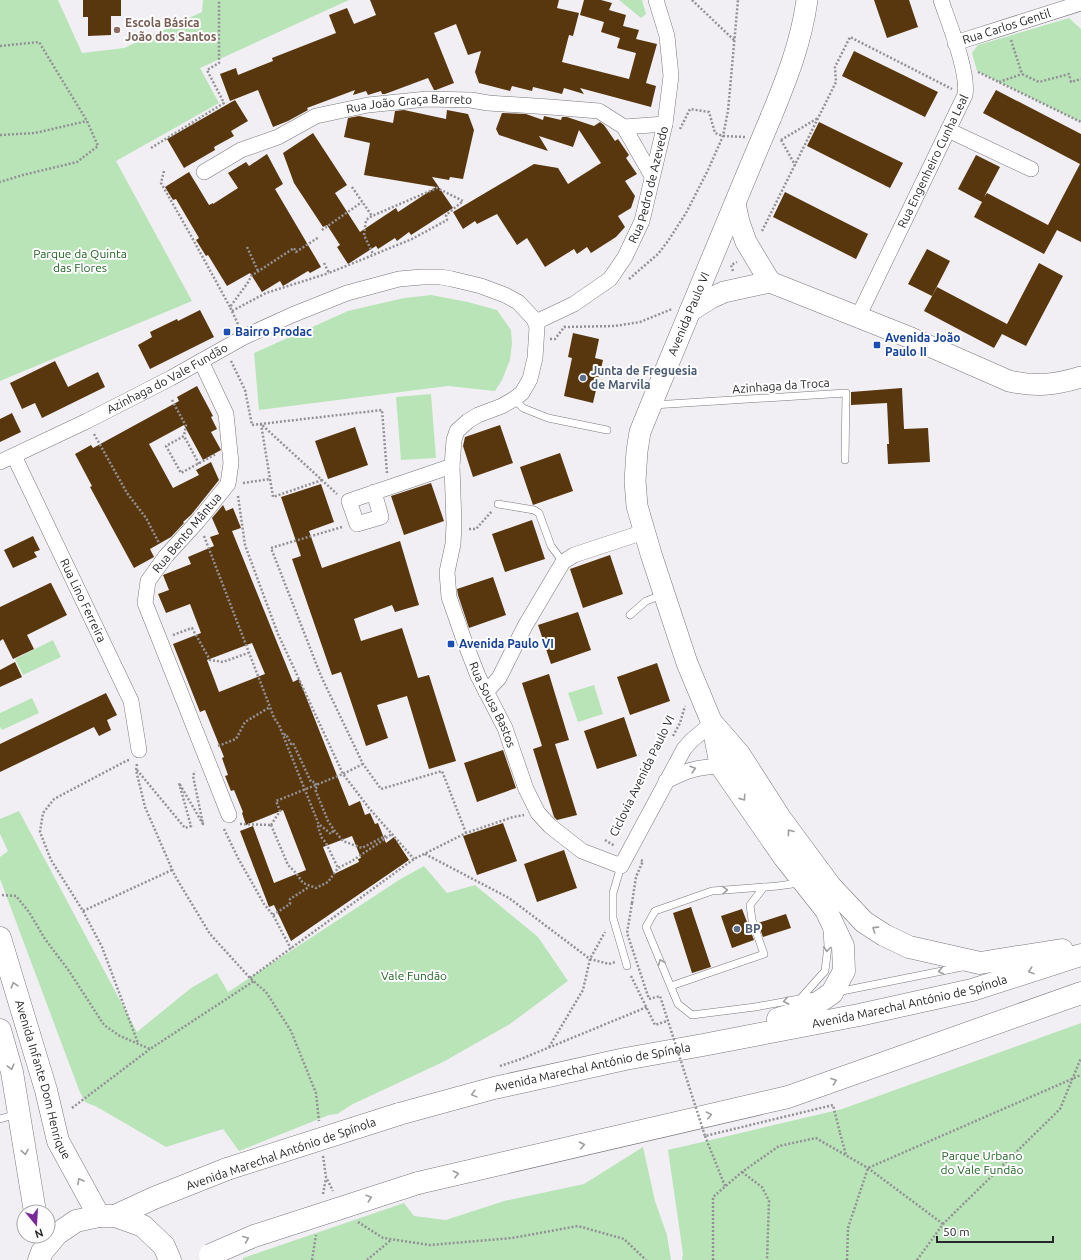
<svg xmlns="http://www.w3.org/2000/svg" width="1081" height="1260" viewBox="0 0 1081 1260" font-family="Ubuntu,sans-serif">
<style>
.green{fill:#b9e4b8}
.building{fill:#58370e;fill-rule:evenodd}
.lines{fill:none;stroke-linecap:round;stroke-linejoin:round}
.lane-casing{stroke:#7a777c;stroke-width:8}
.street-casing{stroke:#7a777c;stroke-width:16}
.secondary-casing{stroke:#7a777c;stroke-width:22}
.primary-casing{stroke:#7a777c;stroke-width:23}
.highway-casing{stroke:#7a777c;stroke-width:23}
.path{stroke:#939195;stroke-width:2.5;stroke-dasharray:2 2;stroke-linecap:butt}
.lane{stroke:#fff;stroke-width:7}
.street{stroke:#fff;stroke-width:15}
.secondary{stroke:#fff;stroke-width:21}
.primary{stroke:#fff;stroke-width:22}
.highway{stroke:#fff;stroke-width:22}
.secondary-bridge-casing{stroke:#7a777c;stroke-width:22;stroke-linecap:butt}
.highway-bridge-casing{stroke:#7a777c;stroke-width:23;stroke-linecap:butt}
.path-bridge{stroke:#939195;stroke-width:2.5;stroke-dasharray:2 2;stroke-linecap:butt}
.secondary-bridge{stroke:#fff;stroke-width:21}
.highway-bridge{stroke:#fff;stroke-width:22}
.oneway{stroke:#9e9e9f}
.education-dot{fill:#8d6e63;stroke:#fefdfe;stroke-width:1.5}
.transit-dot{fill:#1a4fb4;stroke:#fefdfe;stroke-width:1.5}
.service-dot{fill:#5c6f8a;stroke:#fefdfe;stroke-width:1.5}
.labels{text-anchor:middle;stroke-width:4;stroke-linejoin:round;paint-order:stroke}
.education-label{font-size:12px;font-weight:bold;fill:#785e54;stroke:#fefdfe;text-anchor:start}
.street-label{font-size:12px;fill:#282729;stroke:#fefdfe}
.park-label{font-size:12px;fill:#216525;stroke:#fefdfe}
.transit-label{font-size:12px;font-weight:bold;fill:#164399;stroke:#fefdfe;text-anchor:start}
.service-label{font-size:12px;font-weight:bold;fill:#4e5e75;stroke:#fefdfe;text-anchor:start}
</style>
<rect width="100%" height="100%" fill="#f2eff4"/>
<path class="green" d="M0 0H58L82 53 124 48 202 12 203 0H349L200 68 219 103 116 161 192 301 0 381Z
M619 0H642L646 14 641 18Z
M1069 18 1081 29V122L977 71 972 53 978 45Z
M431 295 468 302 497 310 511 330 512 343 510 360 502 380 495 391 448 386 259 410 254 353 348 311 404 298Z
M431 394 436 458 401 460 396 397Z
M53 640 61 657 23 675 15 659Z
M594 685 603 714 578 722 568 693Z
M32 698 39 713 2 730 0 727V713Z
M19 811 137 1032 191 988 217 973 228 992 399 880 424 866 447 893 475 885 538 937 568 981 510 1024 443 1062 353 1104 337 1114 329 1115 239 1151 223 1129 166 1147 97 1107 85 1102 79 1090 0 879V857L8 851 0 834V819Z
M1081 1023V1260H682L683 1254 668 1150 842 1109Z
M643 1147 655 1201 667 1235 671 1260H243V1258L404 1203 414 1216 446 1220 504 1201 584 1184Z"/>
<path class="building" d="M83 0H121V16H111V35L88 36V17H83Z
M370 0H559L557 8 579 13 573 36 569 35 562 62 629 79 636 53 617 48 620 38 601 32 604 22 580 15 584 0H601L612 3 609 10 626 15 623 26 639 30 636 39 657 44 646 83 656 86 651 107 580 88 584 94 564 88 562 94 533 87 532 91 512 86 510 91 479 83 475 72 481 51 468 55 456 24 434 33 454 83 436 90H434L428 78 385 94H382L381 91 368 95 366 91 353 95 355 90 307 108 308 110 288 121 273 127 258 90 230 101 220 74 236 68 238 75 273 61 272 58 336 33 329 15 347 8 354 24 376 15Z
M874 0H909L918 27 887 38Z
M854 51 938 92 925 117 842 76Z
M996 90 1081 134V242L1057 230 1044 254 974 217 982 202 958 189 976 155 1000 167 984 197 987 193 1048 225 1080 164 983 113Z
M235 100 248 121 231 131 234 136 214 147 215 150 184 168 167 139Z
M404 110 446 119 447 110 468 114 474 130 463 179 450 177 449 180 432 177 453 208 411 235 409 232 397 241 395 238 378 249 376 246 348 264 337 247 340 245 327 225 323 227 294 183 283 153 313 133 347 185 335 193 360 232 396 208 398 212 436 187 364 175 370 143 344 137 348 118 359 116 393 123 395 111Z
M502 113 526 114 543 120 544 116 561 120 562 117H567L594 126 600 122 604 125 615 141 618 139 629 155 626 158 637 174 625 181 635 196 631 208 618 216 625 227 616 237 591 253 587 247 577 254 574 249 545 267 527 238 517 245 497 214 477 224 475 221 463 229 453 212 534 164 558 168 568 184 601 163 579 130 573 147 539 136 548 151 499 135 496 129Z
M819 122 903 163 890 188 807 146Z
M267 154 283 184 275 189 321 267 310 273 308 271 283 286 280 281 262 292 250 273 227 286 208 255 206 256 196 240 199 238 176 199 173 200 165 187 189 172 209 205 213 203V204L238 188 228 173 246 162 249 166Z
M785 192 868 234 856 259 773 217Z
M927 249 950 261 932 296 908 284Z
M1039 263 1063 276 1026 346 1002 334 994 348 924 311 937 287 1007 324Z
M200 310 214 337 150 369 138 345 152 337 150 332 177 319 178 321Z
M573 333 599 339 595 358 603 360 593 403 564 396 572 358 568 357Z
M55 361 68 387 98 372 105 387 42 418 35 403 22 409 10 383Z
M197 386 213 416 211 417 217 429 211 432 221 450 203 460 184 425 149 444 173 488 199 475 196 470 211 462 219 480 191 515 183 522 184 523 171 537 150 549 154 557 134 568 90 487 92 486 75 454 91 445 93 448 179 401 177 397Z
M902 388 904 429 928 428 930 462 888 464 887 444H889L887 403 851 405V392Z
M12 413 21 432 0 442V419Z
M500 425 513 463 473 477 463 446 465 437Z
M355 427 368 465 328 479 315 441Z
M560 453 573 491 533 505 520 467Z
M431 483 444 521 404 535 391 496Z
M321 484 334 522 309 531 322 568 400 541 419 605 395 612 392 605 354 619 361 641 402 628 418 678 429 675 456 761 429 769 407 696 377 705 388 738 366 746 341 672 332 675 292 559 301 556 281 497Z
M223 505 226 511 233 508 241 528 232 531 293 682 299 679 349 806 360 801 365 815 370 813 375 824 378 823 386 843 394 837 409 860 291 941 274 905 269 907 240 831 253 826 274 883 306 870 283 810 246 825 242 813 243 812 234 790 231 791 225 776 228 775 222 758 224 757 205 710 200 712 173 644 201 633 190 604 166 613 158 594 169 590 163 575 191 564 188 557 214 546 210 537 219 534 212 518ZM252 643 265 674 219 692 207 660ZM352 836 361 858 358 859 359 862 334 874 323 847Z
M532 520 545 559 505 572 492 534Z
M33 536 40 550 34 552 37 557 13 568 4 550Z
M610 555 623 594 583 608 570 569Z
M493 577 506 615 469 628 458 595 457 589Z
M50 583H51L67 615 27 635 34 649 13 659 3 639 0 641V607Z
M578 612 591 650 551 664 538 625Z
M15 662 22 677 0 687V670Z
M657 663 670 701 630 715 617 677Z
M549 674 569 740 555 744 577 815 557 820 554 817 533 749 542 746 522 683Z
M106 693 117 715 107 720 111 730 99 736 94 727 0 772V744Z
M624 717 637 756 597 769 584 731Z
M503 750 516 788 477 802 464 763Z
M503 823 517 861 477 875 463 836Z
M564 850 577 888 537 902 524 864Z
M691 907 711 967 692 973 673 913Z
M742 909 754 940 732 948 721 916Z
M786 914 791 928 763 937 758 923Z"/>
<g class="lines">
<g class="lane-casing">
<path id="lane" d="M514 399 523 408 548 418 607 430
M653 405 846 393 845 460
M498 504 534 510 539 513 551 546 563 562
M630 615 646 601 662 595
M621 866 613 893V918L627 966
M799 883 778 886 712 891 655 911 646 927 678 1004 692 1015 755 1007 815 996
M671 986 764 954 752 920 750 905 764 887
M837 992 962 967
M800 999 825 971 828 946 827 930
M0 1119 17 1114"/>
</g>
<g class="street-casing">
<g id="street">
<path id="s1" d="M955 43 1081 3"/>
<path d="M624 127 665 124"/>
<path d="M948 130 1031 169"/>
<path id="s2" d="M204 172 241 150 278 137 316 116 368 105 427 99 471 100 488 103 550 107 599 111 624 127 652 176"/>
<path id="s3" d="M858 317 965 95C969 72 949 24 941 0"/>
<path id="s4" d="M536 322 574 304 610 279 625 257 642 221 665 124 671 76 667 36 656 0"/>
<path d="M201 361 226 414 231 463 228 484 198 521 166 556 148 581 145 603 229 815"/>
<path id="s5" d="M14 456 131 701 139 750"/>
<path id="s6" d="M0 462 87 421 171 378 244 337 292 315 347 293 399 279 422 277H441L452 279 481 286 505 295 518 302 534 319 537 327 535 358 530 379 522 393 514 399 502 406 478 415 468 421 457 431 454 440 452 466 454 524 453 544 447 572 449 597 464 640 478 676 505 728 526 789 538 813 550 826 582 851 621 866 684 749 691 741 712 723"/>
<path d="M374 492 381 517 357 524 349 501 452 466"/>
<path d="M486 692 499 678 525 626 563 562 574 555 644 532"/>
<path d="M666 781C688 770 697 767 721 766"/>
</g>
</g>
<g class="secondary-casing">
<g id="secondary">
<path d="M771 117C787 78 801 43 807 0"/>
<path d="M735 204 739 222 746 242 770 282"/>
<path d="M690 311 711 298 724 292 770 282 911 338 1009 381C1036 387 1055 385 1081 377"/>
<path id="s7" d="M712 723 687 663 651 554 637 506 635 481 637 451 640 432 651 405 752 162"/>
</g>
</g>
<g class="primary-casing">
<g id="primary">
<path id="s8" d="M0 938 46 1090 58 1141 99 1216"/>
<path d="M0 1030 12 1072 35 1212"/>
</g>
</g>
<g class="highway-casing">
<g id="highway">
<path d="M712 723 739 754 780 818 831 887 864 922 884 935 909 947 980 963 1062 950"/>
<path d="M713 726 721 766 784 857 826 910 843 946 844 971 832 993 809 1009 778 1019"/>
<path id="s9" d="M399 1114 494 1088 625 1059 703 1045 859 1015 972 990 1081 955"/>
<path d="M418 1183 788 1097 1081 993"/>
<path d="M115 1216 154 1198 227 1169"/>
<path d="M39 1260 42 1252 57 1234 76 1221 99 1216H115L143 1226 164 1246 170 1260"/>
</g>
</g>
<path class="path" d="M692 0 735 41
M1011 40 1022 74 1039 82 1069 74 1071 82 1081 79
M0 46 39 42 87 121 98 146 77 162 23 175 0 182
M978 72 1081 122
M999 82 1022 74
M680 129 690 109 709 112 715 133 723 136 745 137
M0 135 35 133 87 121
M781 140 818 118
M781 140 795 165
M151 148 224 103 207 70 219 63V0
M164 171 161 183 190 234 230 307
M352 187 372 216
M322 230 362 202
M762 231 836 82 835 67 850 37 952 89
M247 247 258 271
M324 263 329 273 412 239 447 220 446 215 463 201 437 188 372 216 366 220 364 235 373 254
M733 271 731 265 737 262
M629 279 658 254 668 241 686 213 708 170 723 136 728 111 738 0
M232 311 266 293 329 273
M238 324 230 307 249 281 251 276 294 248 296 252 319 237
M564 327 615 326 640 322 672 309
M550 339H555L565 326
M231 361 245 390 252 425 382 410 387 473
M172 400 186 426 184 436
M94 434 127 493 146 518 159 543
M199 464 184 436 166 446 181 473 216 454
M322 480 273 497 261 424 337 494
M243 483 270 479
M238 496 245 545 278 634 343 774 369 808 414 859
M342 527 271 548 321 676 363 764 381 789 442 771 466 833
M469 529H476L492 511
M204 536 270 707 274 718 279 725 319 825 318 827 322 838 326 843 338 868
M173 635 192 628 210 660 223 662 248 653
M284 735 286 734 291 744 293 743 311 782H315L317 787 315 789 328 821 334 830 343 841 362 848 385 836 386 839
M673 736 680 723 685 706
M218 746 236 739 245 722 270 707
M129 760 126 761 54 799 43 813 40 832 51 860 83 911 102 947 138 1043
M137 764 136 770 145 807 175 876 210 934 250 978 266 992 291 1031 316 1093 319 1121
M137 770 185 828 191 826 179 783 203 824 193 776 195 771
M240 824 271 825
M271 825 288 865 296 873 303 883 316 888 328 882 338 868 352 861 392 834
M271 825 280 811 276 801 343 774 363 764
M320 825 331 834 334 830
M224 829 238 858 264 904 273 915 291 949
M605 840 615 846
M425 854 509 898 590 959 609 964 615 962
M2 895 16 896 29 912 45 939 69 971 104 1025 120 1036 150 1049 254 981
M632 903 636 877 643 861 640 860
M83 911 172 870
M273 915 290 904V899L309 887
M631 976 655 1025 667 1021
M250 978 414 859 466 833 513 817 524 815
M549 1047 583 990 590 959 605 932
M500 1066 521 1059 647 1007
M72 1108 150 1049
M840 1133 846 1155
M705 1136 725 1186
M323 1156 326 1177 333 1191
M742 1172 762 1187 769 1201 767 1260
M323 1194 326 1178
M358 1222 383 1238 430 1245 512 1238 578 1226 624 1239 646 1260
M312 1260 316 1235
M367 1260 391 1240
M713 1260V1197L742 1172 779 1146 816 1138 868 1168 943 1224
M847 1260 848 1228 868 1168 1081 1075
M917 1260 943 1224 1060 1109 1081 1058"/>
<use href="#lane" class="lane"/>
<use href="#street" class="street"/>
<use href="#secondary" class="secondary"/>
<use href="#primary" class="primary"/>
<use href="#highway" class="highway"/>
<g class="secondary-bridge-casing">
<path id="secondary-bridge" d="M752 162 771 117"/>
</g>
<g class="highway-bridge-casing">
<path id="highway-bridge" d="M227 1169 399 1114
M210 1255 254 1236 418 1183"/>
</g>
<path class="path-bridge" d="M632 903 627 933 649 999 660 996 705 1136 833 1105 840 1133"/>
<use href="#secondary-bridge" class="secondary-bridge"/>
<use href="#highway-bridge" class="highway-bridge"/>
</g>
<defs><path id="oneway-chevron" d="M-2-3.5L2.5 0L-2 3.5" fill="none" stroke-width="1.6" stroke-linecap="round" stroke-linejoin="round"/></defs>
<g class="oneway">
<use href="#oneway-chevron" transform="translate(693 769) rotate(-17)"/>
<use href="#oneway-chevron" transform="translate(743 798) rotate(55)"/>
<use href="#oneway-chevron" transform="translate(790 832) rotate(-127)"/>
<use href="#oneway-chevron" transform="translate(725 890) rotate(-4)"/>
<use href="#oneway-chevron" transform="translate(875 929) rotate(-147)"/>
<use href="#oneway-chevron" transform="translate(827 949) rotate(94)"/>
<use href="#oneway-chevron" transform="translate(661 962) rotate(-113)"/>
<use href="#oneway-chevron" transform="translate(941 971) rotate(168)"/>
<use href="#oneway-chevron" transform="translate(1031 971) rotate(162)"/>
<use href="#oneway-chevron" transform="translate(14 985) rotate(-107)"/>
<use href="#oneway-chevron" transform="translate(786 1001) rotate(169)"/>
<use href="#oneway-chevron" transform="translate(11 1067) rotate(75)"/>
<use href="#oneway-chevron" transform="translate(834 1081) rotate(-20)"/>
<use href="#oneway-chevron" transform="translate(474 1094) rotate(165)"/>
<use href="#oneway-chevron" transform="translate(709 1115) rotate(-13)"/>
<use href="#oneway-chevron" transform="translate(582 1145) rotate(-13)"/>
<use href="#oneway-chevron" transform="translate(25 1152) rotate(81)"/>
<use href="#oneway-chevron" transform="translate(456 1174) rotate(-13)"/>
<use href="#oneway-chevron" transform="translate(80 1181) rotate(-119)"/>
<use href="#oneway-chevron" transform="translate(369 1198) rotate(-18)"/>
<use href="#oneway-chevron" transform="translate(246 1239) rotate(-23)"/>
</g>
<circle class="education-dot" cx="117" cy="30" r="4"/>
<g class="transit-dot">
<rect x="223" y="328" width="8" height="8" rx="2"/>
<rect x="873" y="341" width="8" height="8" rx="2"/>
<rect x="447" y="640" width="8" height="8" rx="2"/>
</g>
<g class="service-dot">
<circle cx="583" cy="378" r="4"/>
<circle cx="737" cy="929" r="4"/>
</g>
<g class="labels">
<g class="education-label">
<text x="125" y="27">Escola Básica<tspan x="125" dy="14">João dos Santos</tspan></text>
</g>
<g class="street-label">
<text dy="4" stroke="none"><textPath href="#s1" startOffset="54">Rua Carlos Gentil</textPath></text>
<text dy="4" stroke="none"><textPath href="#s2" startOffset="220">Rua João Graça Barreto</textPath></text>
<text dy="4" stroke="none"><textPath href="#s3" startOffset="173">Rua Engenheiro Cunha Leal</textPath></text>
<text dy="4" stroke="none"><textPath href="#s4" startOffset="189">Rua Pedro de Azevedo</textPath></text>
<text dy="4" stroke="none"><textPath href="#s7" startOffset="432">Avenida Paulo VI</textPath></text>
<text dy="4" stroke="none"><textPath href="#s6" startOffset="187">Azinhaga do Vale Fundão</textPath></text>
<text transform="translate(781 386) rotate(-4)" y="4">Azinhaga da Troca</text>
<text transform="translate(187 533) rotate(-50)" y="4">Rua Bento Mântua</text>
<text dy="4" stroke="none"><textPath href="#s5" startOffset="160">Rua Lino Ferreira</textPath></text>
<text dy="4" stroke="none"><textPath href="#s6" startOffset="1024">Rua Sousa Bastos</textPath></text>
<text transform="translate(642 776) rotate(-64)" y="4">Ciclovia Avenida Paulo VI</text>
<text dy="4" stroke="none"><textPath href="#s9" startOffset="523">Avenida Marechal António de Spínola</textPath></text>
<text dy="4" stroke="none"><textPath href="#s9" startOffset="199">Avenida Marechal António de Spínola</textPath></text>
<text dy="4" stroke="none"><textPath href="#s8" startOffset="148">Avenida Infante Dom Henrique</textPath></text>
<text transform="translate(281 1154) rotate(-19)" y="4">Avenida Marechal António de Spínola</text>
</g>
<g class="park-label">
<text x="80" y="258">Parque da Quinta<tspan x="80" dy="14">das Flores</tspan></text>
<text x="414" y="980">Vale Fundão</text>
<text x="982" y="1160">Parque Urbano<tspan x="982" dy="14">do Vale Fundão</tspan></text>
</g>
<g class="transit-label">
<text x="235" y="336">Bairro Prodac</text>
<text x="885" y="342">Avenida João<tspan x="885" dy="14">Paulo II</tspan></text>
<text x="459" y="648">Avenida Paulo VI</text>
</g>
<g class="service-label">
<text x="591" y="375">Junta de Freguesia<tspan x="591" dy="14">de Marvila</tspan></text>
<text x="745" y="933">BP</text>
</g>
</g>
<g transform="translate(36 1224) rotate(162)"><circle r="19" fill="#fefdfe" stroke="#a8a7a9"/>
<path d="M0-3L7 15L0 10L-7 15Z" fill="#792898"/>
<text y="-6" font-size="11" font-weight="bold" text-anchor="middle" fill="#282729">N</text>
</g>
<path d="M937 1236v6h116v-6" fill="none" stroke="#282729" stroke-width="2"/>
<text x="943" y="1236" font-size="12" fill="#282729" stroke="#fefdfe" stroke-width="3" paint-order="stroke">50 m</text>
</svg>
